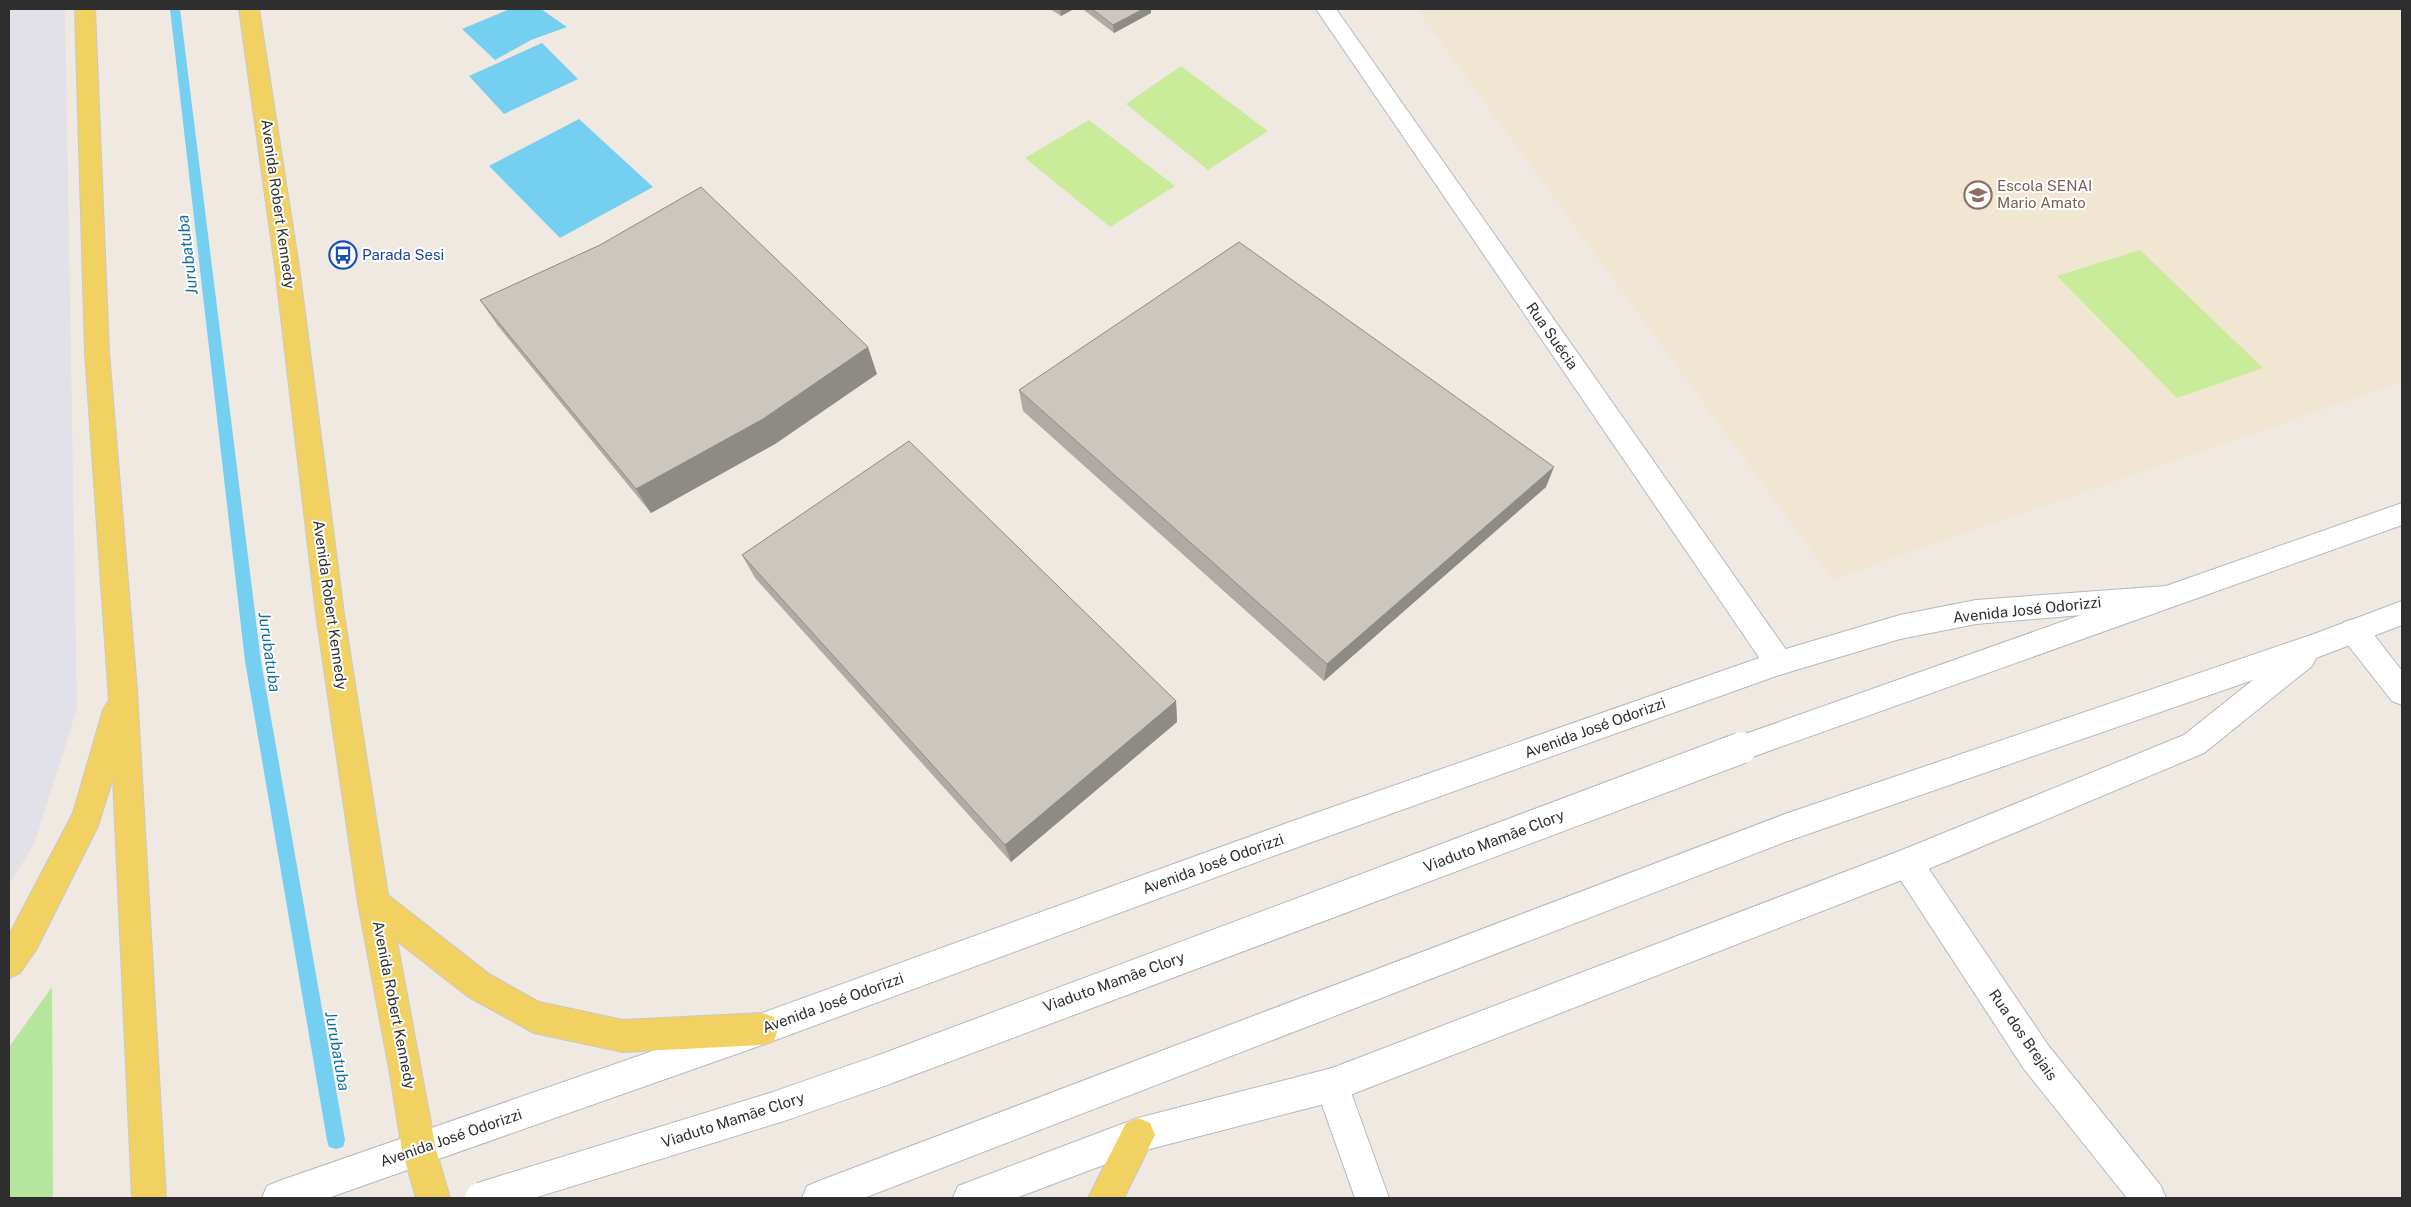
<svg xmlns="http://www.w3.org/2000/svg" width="2411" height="1207" viewBox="0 0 2411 1207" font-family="'Public Sans',sans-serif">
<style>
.industrial{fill:#e3e1e8}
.education{fill:#f0e6d1}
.green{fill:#b6e59e}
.pitch{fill:#c9ec9a}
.water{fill:#75cff0}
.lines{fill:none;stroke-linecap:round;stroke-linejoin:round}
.stream{fill:#75cff0;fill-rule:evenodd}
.street-casing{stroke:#b4b7c1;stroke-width:2}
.secondary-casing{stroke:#b4b7c1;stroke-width:2}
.primary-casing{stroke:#c9c9c9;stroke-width:2}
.street{fill:#fff;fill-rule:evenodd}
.secondary{fill:#fff;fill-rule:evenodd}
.primary{fill:#f2d163;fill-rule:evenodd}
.secondary-bridge-casing{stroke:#b4b7c1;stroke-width:33;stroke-linecap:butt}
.secondary-bridge{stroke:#fff;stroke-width:31}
.wall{fill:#afaba4}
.shaded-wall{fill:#8e8b86}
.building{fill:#cbc7bf;stroke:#8e8b86}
.labels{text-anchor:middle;stroke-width:4;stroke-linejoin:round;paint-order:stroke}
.education-label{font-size:15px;fill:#785e54;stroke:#fff;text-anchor:start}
.street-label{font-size:15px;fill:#2e2e2e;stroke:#fff}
.transit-label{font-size:15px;fill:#164399;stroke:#fff;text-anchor:start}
.water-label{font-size:16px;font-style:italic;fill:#0d6fa3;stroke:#fff}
</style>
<rect width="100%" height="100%" fill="#efe9e1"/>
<path class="industrial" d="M9 9H65L77 709 34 844 9 885Z"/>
<path class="education" d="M1417 9H2402V382L1832 579Z"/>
<path class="green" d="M52 987 53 1198H9V1047Z"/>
<path class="pitch" d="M1181 66 1268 131 1208 170 1126 104Z
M1089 120 1175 186 1110 227 1025 158Z
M2140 250 2263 368 2177 398 2057 276Z"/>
<path class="water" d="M510 9H541L567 27 531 40 495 60 462 29Z
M542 43 578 79 504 114 469 76Z
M579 119 653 187 560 238 489 166Z"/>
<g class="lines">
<path class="stream" d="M170 9H180L261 661 345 1140 343 1147 336 1149 329 1147 327 1140 245 661Z"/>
<g class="street-casing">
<path id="street" d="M1316 9H1336L1789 654 1793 663 1789 672 1779 675 1769 672Z
M2354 619 2364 622 2402 671V705L2392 701 2344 640 2340 631 2344 622Z
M1907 848 1918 853 2048 1045 2161 1186 2166 1198H2127L2024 1069 1896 873 1892 863 1896 853Z
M1332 1068 1344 1073 1389 1198H1355L1315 1085 1320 1073Z"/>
</g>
<g class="secondary-casing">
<path id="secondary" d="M2402 503V525L1741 761 1731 757 1726 748 1731 739 2081 615 1976 624 1900 639 1779 675 1287 851 762 1045 328 1198H262L267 1186 279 1181 762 1013 1287 823 1779 651 1900 615 1976 600 2166 586Z
M2402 601V625L2316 658 2312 666 2204 753 1907 878 1332 1102 1138 1152 1016 1198H953L958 1186 1138 1118 1332 1068 1902 850 2184 735 2253 680 1785 842 864 1198H802L807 1186 819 1181 1785 814 2314 634Z"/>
</g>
<g class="primary-casing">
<path id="primary" d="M75 9H95L109 352 137 690 166 1198H132L113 778 98 826 36 950 20 973 9 978V935L73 813 103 710 109 700 85 352Z
M239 9H259L299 267 344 614 388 895 489 974 539 1002 623 1020 762 1013 774 1017 778 1029 774 1041 762 1045 623 1052 534 1033 467 996 397 941 436 1150 450 1198H416L402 1150 390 1074 358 903 316 614 275 267Z
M1138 1118 1150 1123 1155 1135 1124 1198H1088L1126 1123Z"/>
</g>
<use href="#street" class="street"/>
<use href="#secondary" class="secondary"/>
<use href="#primary" class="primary"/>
<g class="secondary-bridge-casing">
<path id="secondary-bridge" d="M481 1198 777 1107 883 1070 1741 748"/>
</g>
<use href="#secondary-bridge" class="secondary-bridge"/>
</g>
<path class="wall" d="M1050 9H1074L1061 16Z
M1084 9H1156L1153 10 1151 9V13L1114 33 1084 10Z
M480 300 877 374 775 444 651 513 498 326Z
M1019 390 1546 487 1324 681 1023 411Z
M742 555 1176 701 1177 722 1011 862 755 578Z"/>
<path class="shaded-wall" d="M1060 9H1074L1061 16Z
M1143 9H1151V13L1114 33 1113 25Z
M868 347 877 374 775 444 651 513 636 489Z
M1554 467 1546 487 1324 681 1327 664Z
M1176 701 1177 722 1011 862 1005 845Z"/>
<path class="building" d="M1092 9H1143L1113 25Z
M701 187 868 347 763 419 636 489 480 300 600 245Z
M1239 242 1554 467 1327 664 1019 390Z
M909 441 1176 701 1005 845 742 555Z"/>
<defs>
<g id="university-ring" transform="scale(1.4375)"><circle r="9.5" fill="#fff" stroke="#8d6e63" stroke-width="1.5"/><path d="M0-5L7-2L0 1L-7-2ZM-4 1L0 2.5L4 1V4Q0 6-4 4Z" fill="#8d6e63"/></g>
<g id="bus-ring" transform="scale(1.4375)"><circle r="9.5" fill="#fff" stroke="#1a4fb4" stroke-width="1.5"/><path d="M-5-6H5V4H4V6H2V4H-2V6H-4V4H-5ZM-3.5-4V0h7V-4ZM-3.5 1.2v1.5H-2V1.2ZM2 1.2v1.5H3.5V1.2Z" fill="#1a4fb4"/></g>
</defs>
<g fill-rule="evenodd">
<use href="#university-ring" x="1978" y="195"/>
<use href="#bus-ring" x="343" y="255"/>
</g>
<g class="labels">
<g class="education-label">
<text x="1997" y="191">Escola SENAI<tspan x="1997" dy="17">Mario Amato</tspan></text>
</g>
<g class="street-label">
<text transform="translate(278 204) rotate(82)" y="5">Avenida Robert Kennedy</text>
<text transform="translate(1552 336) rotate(55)" y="5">Rua Suécia</text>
<text transform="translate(330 605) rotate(82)" y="5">Avenida Robert Kennedy</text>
<text transform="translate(2027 610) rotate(-6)" y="5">Avenida José Odorizzi</text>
<text transform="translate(1595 728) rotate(-20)" y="5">Avenida José Odorizzi</text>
<text transform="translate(1494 841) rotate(-21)" y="5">Viaduto Mamãe Clory</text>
<text transform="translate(1213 864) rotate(-20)" y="5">Avenida José Odorizzi</text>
<text transform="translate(1114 982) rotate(-20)" y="5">Viaduto Mamãe Clory</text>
<text transform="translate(833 1003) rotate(-20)" y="5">Avenida José Odorizzi</text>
<text transform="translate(394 1005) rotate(79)" y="5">Avenida Robert Kennedy</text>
<text transform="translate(2023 1035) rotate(55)" y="5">Rua dos Brejais</text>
<text transform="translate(733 1120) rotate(-18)" y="5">Viaduto Mamãe Clory</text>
<text transform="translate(451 1138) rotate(-19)" y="5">Avenida José Odorizzi</text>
</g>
<g class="transit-label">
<text x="362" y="260">Parada Sesi</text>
</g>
<g class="water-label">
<text transform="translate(187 255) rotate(-97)" y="6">Jurubatuba</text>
<text transform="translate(270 652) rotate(82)" y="6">Jurubatuba</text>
<text transform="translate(338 1051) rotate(80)" y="6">Jurubatuba</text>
</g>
</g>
<rect width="2411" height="1207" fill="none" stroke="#2e2e2e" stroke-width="20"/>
</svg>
